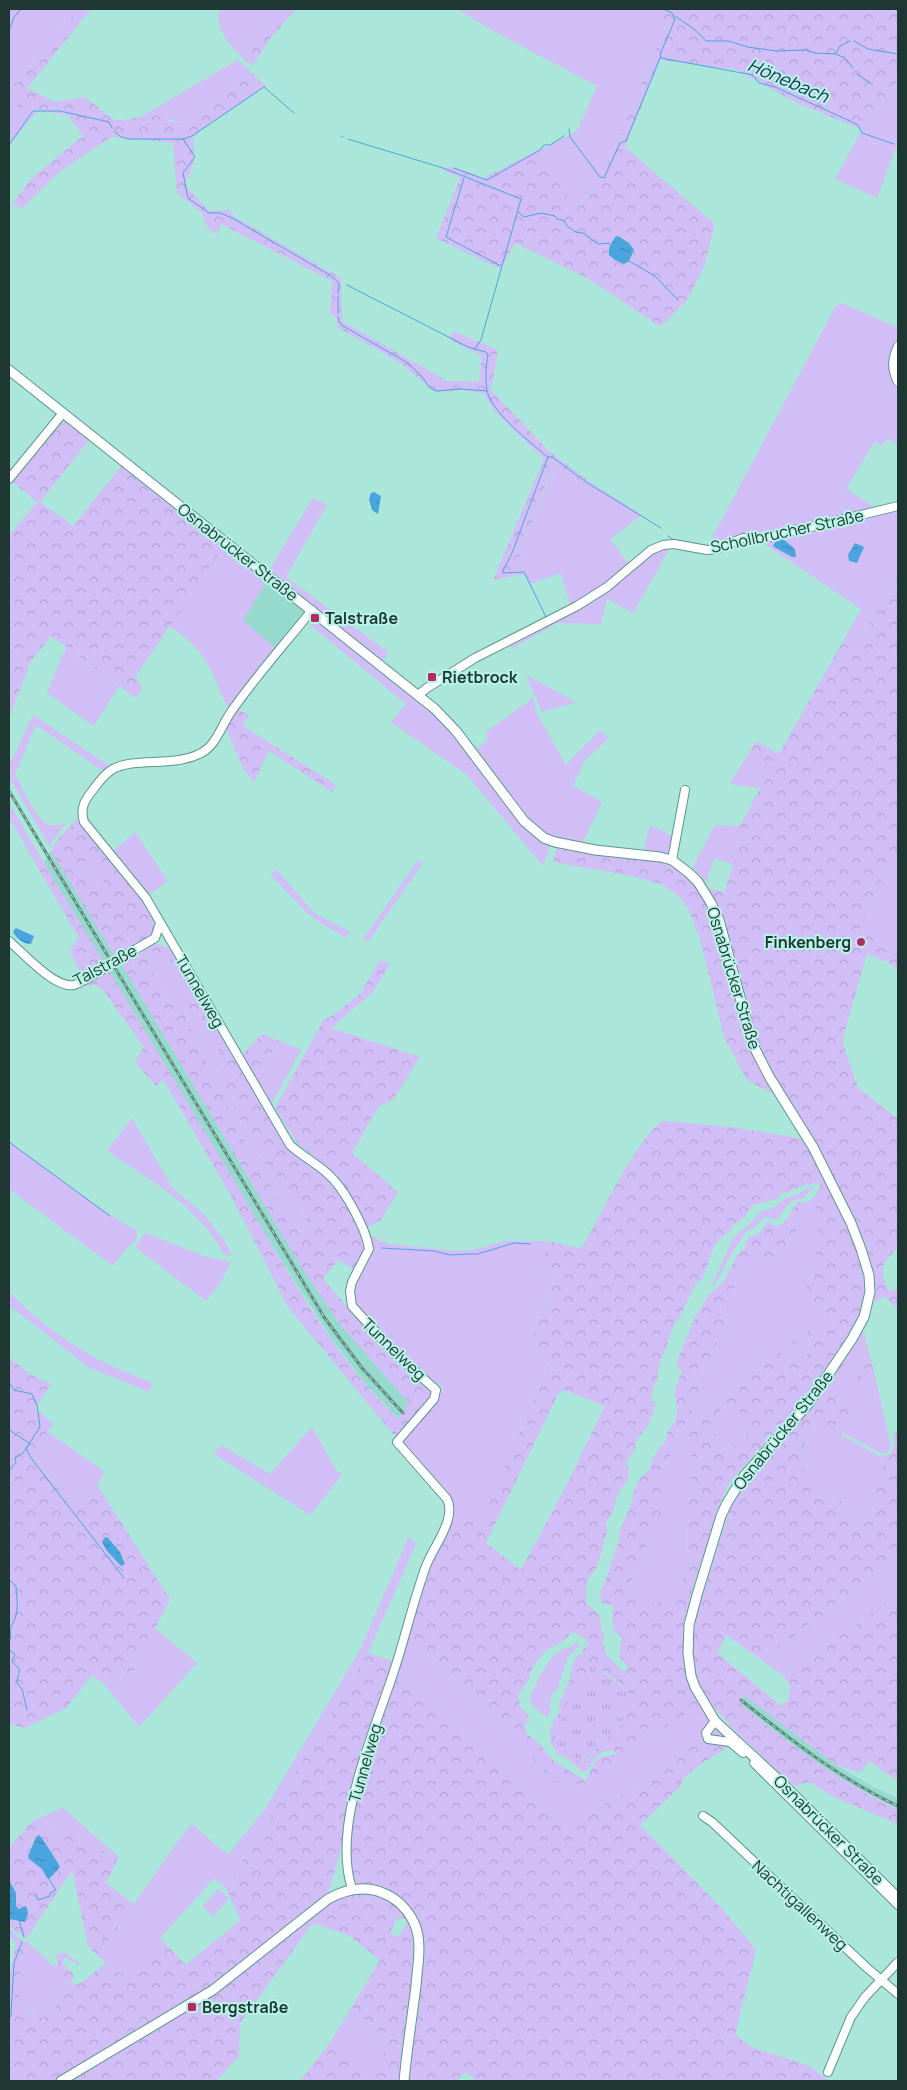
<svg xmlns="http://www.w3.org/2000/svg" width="907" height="2090" viewBox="0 0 907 2090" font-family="Manrope,sans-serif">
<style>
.built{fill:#95dacc}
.grass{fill:#d1bef7}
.forest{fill:url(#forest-crowns);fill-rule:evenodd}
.park{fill:url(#park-tufts)}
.water{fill:url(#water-ripples)}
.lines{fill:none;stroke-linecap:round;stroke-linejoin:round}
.stream{stroke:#4aa5df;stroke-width:1}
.minor-casing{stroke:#5d968b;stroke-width:10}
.major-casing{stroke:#5d968b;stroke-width:11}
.minor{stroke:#fff;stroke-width:8}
.major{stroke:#fff;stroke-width:9}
.rail-casing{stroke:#5f887f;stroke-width:3}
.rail{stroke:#b7f3e6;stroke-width:1;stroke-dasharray:4;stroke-linecap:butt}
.minor-bridge-casing{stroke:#5d968b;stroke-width:10;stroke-linecap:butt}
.minor-bridge{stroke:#fff;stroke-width:8}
.poi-dot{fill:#b52a65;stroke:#b7f3e6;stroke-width:2}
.labels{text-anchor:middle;stroke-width:4;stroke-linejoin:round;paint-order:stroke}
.street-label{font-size:16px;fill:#1e3732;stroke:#b7f3e6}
.poi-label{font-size:16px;font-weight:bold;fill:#1e3732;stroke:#b7f3e6;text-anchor:start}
.water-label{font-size:18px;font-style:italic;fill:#10364e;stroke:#b7f3e6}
</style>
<defs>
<pattern id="forest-crowns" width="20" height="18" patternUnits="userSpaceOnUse" patternTransform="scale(1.25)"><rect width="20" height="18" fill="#d1bef7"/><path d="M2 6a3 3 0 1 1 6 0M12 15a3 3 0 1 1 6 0" fill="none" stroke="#b3a4d4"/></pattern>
<pattern id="park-tufts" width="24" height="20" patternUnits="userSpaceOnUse" patternTransform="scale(1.25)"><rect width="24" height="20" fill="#d1bef7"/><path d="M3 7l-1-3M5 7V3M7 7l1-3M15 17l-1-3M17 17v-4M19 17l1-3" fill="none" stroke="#b3a4d4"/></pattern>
<pattern id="water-ripples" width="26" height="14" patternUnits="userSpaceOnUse" patternTransform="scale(1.25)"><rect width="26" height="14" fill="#4aa5df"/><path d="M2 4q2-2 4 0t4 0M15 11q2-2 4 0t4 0" fill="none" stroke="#3d87b5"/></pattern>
</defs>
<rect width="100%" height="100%" fill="#aae6d9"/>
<path class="built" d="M268 579 307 612 277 650 243 620Z
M51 851 122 965 302 1268 338 1322 409 1403 406 1410 398 1418 367 1385 332 1339 267 1237 44 863Z
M745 1696 836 1765 875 1788 898 1798V1809L849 1783 811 1759 739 1703Z"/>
<path class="grass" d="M9 9H76L16 84H9Z
M220 9H282L240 55C228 43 214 27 220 9Z
M457 9H651L666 24 601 179 575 209 536 151 547 147 577 131 597 86 488 28Z
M238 60 252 73 187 122 140 117Z
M898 80V143L877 198 835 179 862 130Z
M9 91 18 107 38 110 9 145Z
M842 303 898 328V341L889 367 898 387V445L888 438 882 446 875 441 846 489 877 509 707 547 836 306Z
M552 471 583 494 590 482 642 515 610 539 628 563 605 584 571 607 561 573 529 584 524 574 520 553Z
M313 498 327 505 286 577 388 652 383 662 268 572Z
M898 509V578L853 649 842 643 861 609 760 541Z
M225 545 268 579 243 620 277 650 228 708C211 671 206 648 169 626Z
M663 548H670L633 613 607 599 601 624 558 623 512 648 506 644 576 610 651 553Z
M313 620 320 622 435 715 456 737 520 823 541 842 550 845 543 866 467 775 391 722 406 704 309 624Z
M66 647 119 686 94 726 47 693Z
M526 675 576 702 542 712Z
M533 698 537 714 566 765 600 730 609 738 584 761 573 786 602 802 582 844C573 842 563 842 555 839 524 829 494 777 475 751L488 740 486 732Z
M33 715 109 766 103 771 36 725 15 774C22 786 35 817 47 824 53 827 60 825 66 823L49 846 9 777V763L13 758Z
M748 754 772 768 760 788 730 784Z
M9 803 44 863 39 870 9 817Z
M650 825 673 836 668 855 643 852Z
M715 825 740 826 733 865 715 858 705 883 693 867Z
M135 832 168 881 147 896 113 851Z
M93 857 97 859V868L106 885 101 883 96 889 82 865 84 862Z
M418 860 423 863 368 942 363 939Z
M898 862V952L859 930 883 878Z
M277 870 314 913 350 932 347 938 319 922 307 913 270 874Z
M154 950 162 952 175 965H180L195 991 172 1006 144 954Z
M210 1015 212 1018 209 1024 218 1044 228 1097 278 1186 289 1195 299 1213 303 1214 311 1226 301 1233 266 1179 238 1129 189 1024 187 1020 191 1018 198 1021Z
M280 1041 301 1050 271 1105 255 1079Z
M132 1118 173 1189 203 1213 224 1240 232 1256 224 1254C198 1206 151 1181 107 1151Z
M9 1141 110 1215 136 1230 137 1238 132 1245 130 1244 113 1266 9 1189Z
M814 1186 803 1199C791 1197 785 1208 779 1218L774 1219 764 1217 752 1230 748 1229 730 1256 717 1281 711 1287 733 1238 755 1219 759 1212 775 1207 786 1198 796 1195 810 1187Z
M812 1207 820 1209 822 1223 817 1242V1265L810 1284 812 1302 826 1317 827 1329 808 1338 811 1350 803 1359 796 1352V1329L788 1365 781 1367V1354L790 1328 780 1346 771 1348 743 1377 732 1393 720 1398 700 1419 687 1435 685 1450 693 1458H700L716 1443 715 1430 721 1409 732 1404 739 1409 749 1427C740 1450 735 1443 717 1453 708 1459 700 1466 692 1473L688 1503 687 1569 677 1594 646 1606 631 1595 629 1587 643 1559 647 1540 663 1512 660 1496 668 1459 686 1427 713 1350 727 1324 728 1308 739 1273 753 1263 779 1255 796 1230 803 1211Z
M145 1233 204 1256 231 1262 220 1283 206 1301 135 1247Z
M373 1236 388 1244 458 1251 474 1250 505 1241H548L541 1267 558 1273 527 1350 549 1362 481 1525 454 1519 453 1505 449 1497 402 1442 444 1388C424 1373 350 1317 355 1291 358 1270 374 1267 370 1240Z
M9 1292C21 1303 33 1316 47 1326 79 1351 115 1369 153 1383L149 1392 88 1367 9 1305Z
M864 1333 870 1356 853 1384 866 1378 871 1381 876 1380 891 1447 887 1452 882 1454 842 1432 854 1404C848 1396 836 1392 832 1383Z
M814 1419 881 1457C881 1462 883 1467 883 1472 883 1478 878 1485 877 1491 874 1501 876 1525 856 1522L844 1502C828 1497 809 1478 799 1465L802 1460 806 1435Z
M312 1427 336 1470 342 1475 310 1515 214 1454 221 1445 270 1474Z
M48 1432 105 1472 97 1485 71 1507 33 1453Z
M409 1536 416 1544 368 1653 226 1888 214 1878 160 1938 168 1947 127 1979 98 1956 176 1844 192 1824 228 1855 265 1809 360 1650Z
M898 1559V1594L784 1676 762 1660Z
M155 1628 197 1663 139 1727 104 1684 133 1672Z
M407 1639 452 1674 553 1781 580 1787 699 1704 716 1730 600 1808 571 1825 542 1804 398 1668Z
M576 1641 580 1645 568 1657 557 1690 553 1693 549 1704 551 1710 547 1718 532 1705 530 1696C540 1679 550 1647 572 1647Z
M63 1808 119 1857 32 1821Z
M218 1889 229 1898 213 1917 203 1906Z
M28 1942C39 1953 62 1972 66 1986L62 1988 53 2014 42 2018 23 2007 19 1996V1984L21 1969 29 1958Z
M352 2007 388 2041 374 2080 331 2041Z"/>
<path class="forest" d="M76 9H91L27 88 55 102 85 97 114 120H124L159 113 170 122H187L252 73 266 86 193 136 194 162 185 185 209 211 229 210 235 217 341 278 342 321 447 381 479 382 482 356 450 340 453 331 498 350 491 390 549 451 590 482 583 494 551 471 520 553 524 574 493 580 544 459 495 412 483 393 462 390 440 392 432 390 402 364 337 327V318L330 314 332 281 221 224 217 235 207 227 202 213 177 193 173 143 111 137 58 173 23 208 12 204 32 178 83 136 68 115 18 107 9 91V84H16Z
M282 9H297L272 36 252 66 240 55Z
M651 9H898V80L862 130 795 102 737 70 660 60 625 147 715 224 704 267 687 300 661 327 587 278 515 243 501 269 436 238 460 178 440 169 453 167 484 178 536 151 576 209 601 179 666 25ZM618 236 629 243 633 254 627 263 609 248 614 239Z
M67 422 90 439 40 502 73 526 122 465 225 545 135 677 142 688 136 698 51 636 31 661 9 718V536L37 502 10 480 62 423Z
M898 578V862L883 878 859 930 898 952V971L888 962 867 954 843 1038V1044L858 1088 898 1119V1248C881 1264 878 1269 889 1291L898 1288V1310L885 1296 874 1303 875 1290 866 1246 813 1138 789 1102 747 1080 724 1037 701 942 689 910 679 896 663 885 633 876 553 862 557 846 568 850 657 861C679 867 689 878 702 895L709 888 724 893 733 865 740 826 771 768 748 754 756 741 779 754 842 643 853 649Z
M237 708 249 716 243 726 336 785 332 792 269 751 254 782 244 770 225 726Z
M77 819H80C93 836 159 911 154 928 150 944 127 950 114 955L51 851 58 839ZM94 857 97 859V868L106 886 101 883 96 889 92 879 88 876 83 865 84 862Z
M44 863 103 960 96 969 82 977 70 950 79 938 39 870Z
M155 943 171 949 180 965H175C164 954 159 947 144 954L171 1005 195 991 210 1015 207 1019C200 1021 197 1021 191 1018L187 1020 189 1024 238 1129 266 1179 300 1232 311 1226 303 1214 299 1213 289 1195 278 1186 228 1097 223 1086V1065L219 1056 218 1044 208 1024 212 1018 283 1137 332 1181 347 1204 364 1237 365 1246 364 1256 355 1270 338 1260 323 1279 369 1331 431 1391 432 1397 403 1434H393L288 1307 231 1196 163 1079 156 1086 135 1062 144 1047 102 989 96 984 85 986 84 983 109 970C153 1044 197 1118 241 1192 284 1265 335 1360 398 1418L406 1410 404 1408 409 1403 338 1322 302 1268 122 965Z
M380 960 390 964 373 992 331 1028 420 1057 393 1100 378 1107 352 1153 398 1192 381 1220 367 1228 339 1177 297 1143 275 1108 324 1019 332 1016 360 994Z
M262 1034 280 1041 255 1079 242 1055Z
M663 1121 732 1127 804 1139C824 1180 867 1248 864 1292 863 1309 855 1323 847 1337 826 1374 799 1405 771 1436 758 1452 741 1467 729 1484 719 1500 717 1517 711 1534 691 1592 668 1645 699 1704L580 1787 553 1781 452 1674 407 1639 427 1573 454 1519 481 1524 549 1362 527 1350 558 1274 541 1267 548 1241 578 1248 584 1245C598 1219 641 1132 663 1121ZM818 1183 820 1184C818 1193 814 1198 807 1203L798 1201 784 1223 775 1227 772 1223 767 1222 759 1234 749 1237 744 1249 738 1254 723 1282 709 1295 695 1317 676 1364 682 1371C680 1377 676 1384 675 1390 674 1400 679 1404 676 1417 675 1426 665 1430 666 1441L655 1454 648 1472 642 1475 634 1491 632 1503 620 1530V1537L606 1579 600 1592 601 1603 613 1605 612 1623 614 1631 622 1637 619 1656 629 1669 623 1671 607 1656 602 1641 605 1640 601 1627 600 1616 586 1603C587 1597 585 1590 587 1584 588 1578 592 1575 595 1570 602 1557 602 1542 608 1530L605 1524 614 1510 616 1497 629 1477 627 1461 636 1448 635 1445 639 1436 647 1428 656 1405 657 1403 651 1401 653 1387 657 1381 660 1361 667 1347 668 1340 675 1322 678 1320 696 1283 702 1280 715 1244 729 1231 733 1225 745 1217 747 1212 754 1205 777 1199 782 1192 787 1193 801 1186ZM812 1207 819 1209C823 1226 819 1228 817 1244 815 1266 818 1277 800 1293L807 1302H812L826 1317 827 1329 808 1331 811 1350 803 1359 802 1355 796 1352V1327L788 1365 781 1367V1354L785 1349 791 1326 780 1346 771 1348 743 1377 732 1393 720 1398 700 1419 687 1435 685 1450 688 1456 699 1458 716 1443 715 1430 721 1409 732 1404 739 1410 749 1427C740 1451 735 1443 717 1453 708 1459 700 1466 692 1473L688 1503 687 1569 677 1594 646 1606 631 1595 629 1586 643 1559 647 1540 664 1512 660 1496 668 1459 686 1427 713 1350 727 1324 728 1308 739 1273 753 1263 779 1255 796 1230 803 1211ZM564 1390 605 1406 568 1482 521 1570 486 1543 558 1394ZM572 1632 580 1635 589 1643 582 1651V1654L577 1656 574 1661 569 1681 558 1707 561 1712C551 1719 548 1735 552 1746L555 1748 556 1753 568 1759 584 1773C595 1763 598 1746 616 1752V1755C593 1755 594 1765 586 1781L551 1759 541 1745 526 1733 525 1726 527 1723 528 1715 520 1706 518 1698 520 1692 529 1679 533 1666 546 1650 562 1642ZM600 1669C614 1678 639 1693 629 1712L622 1711 619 1714V1716L622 1718 620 1726 598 1745 589 1759 582 1763 557 1744 572 1690Z
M861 1332 864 1333 832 1383C836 1392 848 1396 854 1404L842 1432 840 1435 814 1419 806 1435 802 1460 800 1465C809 1478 828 1497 844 1502L856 1522C876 1525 874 1501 877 1491 878 1485 883 1478 883 1472 883 1467 881 1462 881 1457L889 1455 894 1447 893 1434 898 1432V1559L762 1660 726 1635 717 1653 781 1706 789 1700 790 1685 784 1676 898 1594V1782L894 1778 869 1761 861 1772H858L836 1765 745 1696 740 1703C789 1744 839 1782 898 1809V1824L836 1798 809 1782 794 1786 737 1733 706 1699 695 1676 692 1652 693 1632 696 1616 730 1509 752 1474 815 1402Z
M870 1356 876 1380 871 1381 866 1378 853 1384Z
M9 1357 29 1374 51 1384 35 1408 53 1424 33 1454 71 1507 97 1485 170 1599 133 1672 104 1684 92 1675 66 1708 25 1728 9 1724ZM108 1538 125 1561 121 1566 107 1551Z
M368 1653 389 1660 394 1664 328 1894 198 1995 80 2067 53 2081H9V1979L16 1943 9 1936V1928L19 1939 28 1942 29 1958 21 1969 19 1996 23 2007 27 2011 42 2018 53 2014 62 1988 66 1986 65 1981H62L54 1965 59 1963 55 1956 63 1952 75 1960 81 1966 64 1957 63 1963 74 1976 71 1981 75 1985 84 1981 106 1963 127 1978 168 1947 186 1965 240 1920 226 1888Z
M398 1668 542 1804 570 1824 600 1808 716 1730 734 1743 695 1768 681 1781 683 1784 640 1825 724 1911 756 1950 735 2035 753 2048 810 2066 829 2081H532L529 2079 527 2081H476L465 2072 457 2081H408L422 1960 408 1907 358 1885 352 1879 348 1843 361 1774Z
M32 1821 119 1857 106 1883 134 1904 98 1956 88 1946 72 1870 27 1938 17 1933 9 1924V1919L25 1922 16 1906V1893L9 1880V1848ZM39 1835C43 1840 59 1863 60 1866L49 1879 47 1878 42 1869 29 1859 31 1847 36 1837Z
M361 1892C381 1894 393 1901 407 1917L404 1919 399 1918 396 1920 390 1933 399 1937 406 1923 410 1921 415 1945V1958L400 2081H300L331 2041 374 2079 388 2041 352 2007 380 1960 348 1935 313 1923 240 2023 239 2056 216 2081H72L214 1995 328 1903 340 1897Z"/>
<path class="park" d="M593 1665H597C606 1680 642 1689 629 1712L622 1711 619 1714V1716L623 1719C621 1732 606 1736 598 1745 592 1752 590 1758 582 1763L557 1744 555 1738 572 1690 583 1681Z"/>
<path class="water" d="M618 236 629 243 634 250 629 261 624 264 615 260 609 255V248L615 237Z
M374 492 381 496 378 514 372 510 369 499 371 493Z
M778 539H783L795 549 796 557H792L774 547 773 545Z
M855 543 864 547 857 563 849 561 848 555Z
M16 928 34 936 31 944C25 945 15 938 13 931Z
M105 1537 108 1538 120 1552 125 1564 121 1566 107 1551 102 1542Z
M39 1835C42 1837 59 1864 60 1867L49 1879 47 1878 42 1869 29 1859 28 1856 36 1837Z
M9 1880 16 1893V1906L19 1909 25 1906 27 1908 28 1914 25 1922 9 1919Z"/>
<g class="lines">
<path class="stream" d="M663 9 672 13 675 19 660 55 661 58 753 75 759 83 775 87 850 121 858 125 862 133 894 144
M675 16 694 29 706 41H728L748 47 776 51 805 50 815 53 836 54 845 58 853 68
M9 31 14 17 21 9
M854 41 868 49 898 54
M836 54 840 46 850 41
M857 74 870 83
M569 129 570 137 600 177 604 178 620 143 626 141 660 58
M115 132 121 137 129 139H183L195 157 183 173 188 198 209 213H220L232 218 328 274 339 283 338 293
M341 136 343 137
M183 139 192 136 264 87 294 113
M348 139 443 168 521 199 481 340 474 350
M9 145 33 111H60L109 122 112 128
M454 168 487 180 540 150 544 145H550L564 136
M464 178 446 237 501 266
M518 212 524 217 541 213 555 216 557 219 563 220 568 227 576 232 583 233 598 244 609 243 610 245
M629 261 655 276 678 300
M347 285 468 347 486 352 488 355C486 366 485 380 487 390 490 411 532 444 548 457H552L586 482 661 528
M338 297V313
M338 317 339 322 343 326 408 363 423 378 429 387 436 391 461 389 487 391
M668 536 672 539 708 546
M712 546 741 535
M546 617 524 572 502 573 512 553 548 457
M9 1142 110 1216
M382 1248 434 1251 450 1255 468 1254H478L514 1243 530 1244
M9 1382 14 1390 32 1394 37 1405 40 1427 23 1453 15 1458 16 1462 9 1471
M9 1430 29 1443
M26 1448 31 1458 124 1578
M9 1580 16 1586C17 1602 20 1614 10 1628L11 1638 9 1641
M9 1650 15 1654 12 1662C25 1672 17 1671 17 1683L22 1689 27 1710
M36 1894 38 1900 50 1896V1893L56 1890 49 1879
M19 1920 24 1937
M9 2020 11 2015 14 1963 22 1942"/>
<g class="minor-casing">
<path id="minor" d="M898 346C892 359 891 369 898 382
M9 479 63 413
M312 610C285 644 255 677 231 712 221 726 216 747 199 754 173 767 135 757 113 769 104 774 98 783 92 791 84 801 80 809 84 822L146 898 290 1145C302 1156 316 1163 328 1174 344 1188 366 1228 369 1249L352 1282 350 1291 352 1306 395 1353 436 1390 434 1399 397 1442 447 1499C457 1519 433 1547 426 1566 414 1599 406 1634 395 1668 375 1731 331 1824 352 1889
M418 695 427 688 475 658 577 606 607 587 651 550 663 545 674 544 707 550 717 549 743 538H765L898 506
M672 860 685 790
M9 941C23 953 55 989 74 985 81 983 89 977 95 974
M129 953 155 938 160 923
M715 1721 706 1733 708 1739 730 1742 743 1753
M754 1763 898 1905
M703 1816 712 1822 866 1967 898 1994
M828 2072 851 2017 865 1997 898 1962"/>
</g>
<g class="major-casing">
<path id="major" d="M9 370 435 709 456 731 524 821 544 838 555 842 595 850 660 857 672 860 689 873 698 882 711 903 719 920 753 1045 770 1078 813 1147 851 1223 861 1249 869 1275 870 1292 864 1317 852 1339 809 1403 744 1476 727 1503 721 1516 697 1595 689 1625 688 1653 691 1676 695 1687 715 1721 779 1780 898 1898
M61 2081 213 1990 328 1899C346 1889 364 1885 383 1893 401 1900 415 1917 418 1936 421 1952 417 1969 416 1986 412 2017 407 2049 404 2081"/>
</g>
<use href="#minor" class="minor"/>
<use href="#major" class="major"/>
<g class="rail-casing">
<path id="rail" d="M9 791 324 1317 362 1368 403 1413
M741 1700C791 1740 840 1779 898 1806"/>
</g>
<use href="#rail" class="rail"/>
<g class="minor-bridge-casing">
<path id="minor-bridge" d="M95 974 129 953"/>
</g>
<use href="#minor-bridge" class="minor-bridge"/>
</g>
<g class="poi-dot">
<rect x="310" y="613" width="10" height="10" rx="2.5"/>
<rect x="427" y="672" width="10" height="10" rx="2.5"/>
<circle cx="861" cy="942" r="5"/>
<rect x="187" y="2002" width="10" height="10" rx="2.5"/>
</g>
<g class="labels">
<g class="street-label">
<text transform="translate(787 531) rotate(-12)" y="6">Schollbrucher Straße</text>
<text transform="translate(238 552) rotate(38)" y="6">Osnabrücker Straße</text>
<text transform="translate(105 965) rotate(-28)" y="6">Talstraße</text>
<text transform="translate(734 978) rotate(73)" y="6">Osnabrücker Straße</text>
<text transform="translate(200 991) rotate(60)" y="6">Tunnelweg</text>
<text transform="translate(394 1349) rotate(44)" y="6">Tunnelweg</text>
<text transform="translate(783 1430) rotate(-51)" y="6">Osnabrücker Straße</text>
<text transform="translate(365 1763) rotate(-74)" y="6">Tunnelweg</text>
<text transform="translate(829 1830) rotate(45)" y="6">Osnabrücker Straße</text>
<text transform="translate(800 1905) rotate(43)" y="6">Nachtigallenweg</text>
</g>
<g class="poi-label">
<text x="325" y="624">Talstraße</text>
<text x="442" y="683">Rietbrock</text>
<text x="851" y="948" text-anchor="end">Finkenberg</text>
<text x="202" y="2013">Bergstraße</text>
</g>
<g class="water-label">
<text transform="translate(788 81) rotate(23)" y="6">Hönebach</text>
</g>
</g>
<rect width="907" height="2090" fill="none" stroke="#1e3732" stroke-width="20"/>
</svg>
